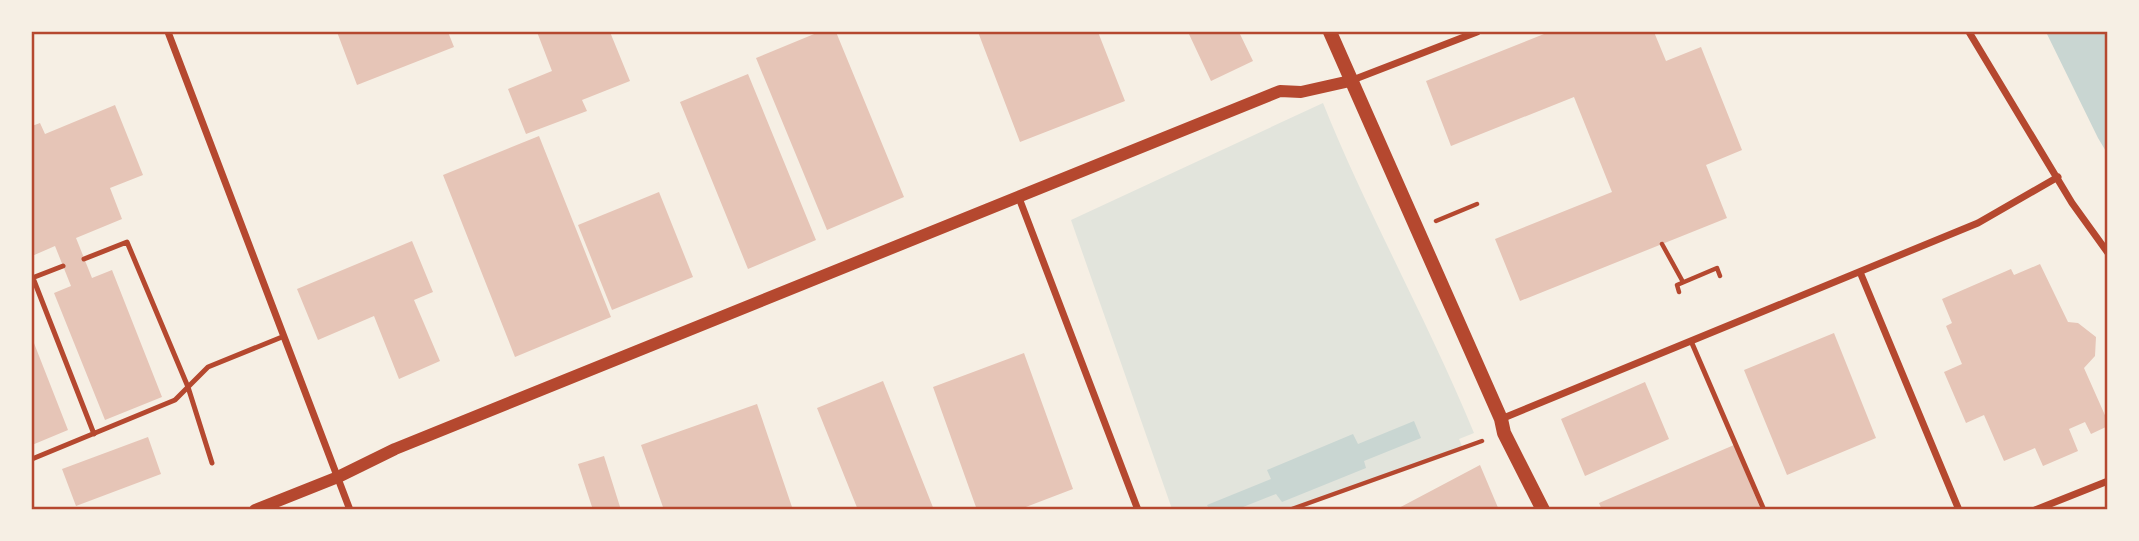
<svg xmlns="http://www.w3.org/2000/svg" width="2139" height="541" viewBox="0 0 2139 541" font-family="Commissioner,sans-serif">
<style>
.green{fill:#e2e4dc}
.water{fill:#c9d6d2}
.building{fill:#e6c5b7}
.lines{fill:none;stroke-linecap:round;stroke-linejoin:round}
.path{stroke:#b5482f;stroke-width:4.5}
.service{stroke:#b5482f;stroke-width:5}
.minor{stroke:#b5482f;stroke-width:7}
.tertiary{stroke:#b5482f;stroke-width:12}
.secondary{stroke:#b5482f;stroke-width:14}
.neatline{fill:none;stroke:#b5482f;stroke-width:2.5}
</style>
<rect width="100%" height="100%" fill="#f6efe4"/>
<path class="green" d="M1323 103C1368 215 1428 321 1474 433L1459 439 1462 446 1299 509H1172L1071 220Z"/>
<path class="water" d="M2046 32H2107V153L2098 138Z
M1414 421 1421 438 1364 461 1366 468 1282 502 1276 494 1238 509H1209L1207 505 1271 479 1267 470 1353 434 1358 444Z"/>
<path class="building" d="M337 32H448L454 47 357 85Z
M537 32H610L630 81 582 100 587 111 526 134 508 89 552 71Z
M819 32H836L904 197 827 230 756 58Z
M978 32H1098L1125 101 1020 142Z
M1188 32H1239L1253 61 1211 81Z
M1549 32H1654L1666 61 1701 47 1742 150 1706 165 1727 218 1520 301 1495 239 1612 192 1574 97 1451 146 1426 81Z
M748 74 816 240 748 269 680 102Z
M115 105 143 175 110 188 122 219 76 238 92 278 112 270 162 397 105 420 54 293 71 286 55 246 32 256V126L40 123 45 134Z
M539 136 611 317 515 357 443 175Z
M659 192 693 277 612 310 578 225Z
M412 241 433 292 414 300 440 361 399 379 374 316 318 340 297 289Z
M2040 264 2068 322 2078 323 2096 337 2095 356 2084 368 2108 422V426L2091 434 2085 422 2069 429 2078 451 2043 466 2035 448 2004 461 1984 415 1966 423 1944 372 1962 364 1946 326 1952 323 1942 299 2011 269 2014 275Z
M1834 333 1876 438 1787 475 1744 370Z
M32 338 68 430 32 445Z
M1024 353 1073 489 1018 510H977L933 387Z
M883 381 934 510H858L817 408Z
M1645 382 1669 439 1585 476 1561 419Z
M757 404 793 510H664L641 445Z
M148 437 161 474 76 506 62 469Z
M1734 445 1761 510H1602L1599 503Z
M604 456 621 510H593L578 464Z
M1480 465 1499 510H1395Z"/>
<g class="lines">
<path class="path" d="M1436 221 1477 204
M1662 244 1683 282
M1679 292 1677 285 1717 268 1720 276
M1289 510 1482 441"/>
<path class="service" d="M84 259 127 242 188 387 212 463
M32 278 63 266
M33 278 94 434
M1691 341 1764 510
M32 459 175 400 208 367 282 337"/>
<path class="minor" d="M168 32 350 510
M1969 32 2072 203 2108 253
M1350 81 1477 32
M1019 198 1138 510
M1860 272 1959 510
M1501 419 1978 223 2058 177
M2035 510 2108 481"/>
<path class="tertiary" d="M255 510 338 477 395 449 1280 91 1301 92 1350 81"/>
<path class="secondary" d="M1330 32 1501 419 1504 433 1543 510"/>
</g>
<rect width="2139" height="541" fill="none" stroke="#f6efe4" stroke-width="66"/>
<rect x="33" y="33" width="2073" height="475" class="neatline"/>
</svg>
